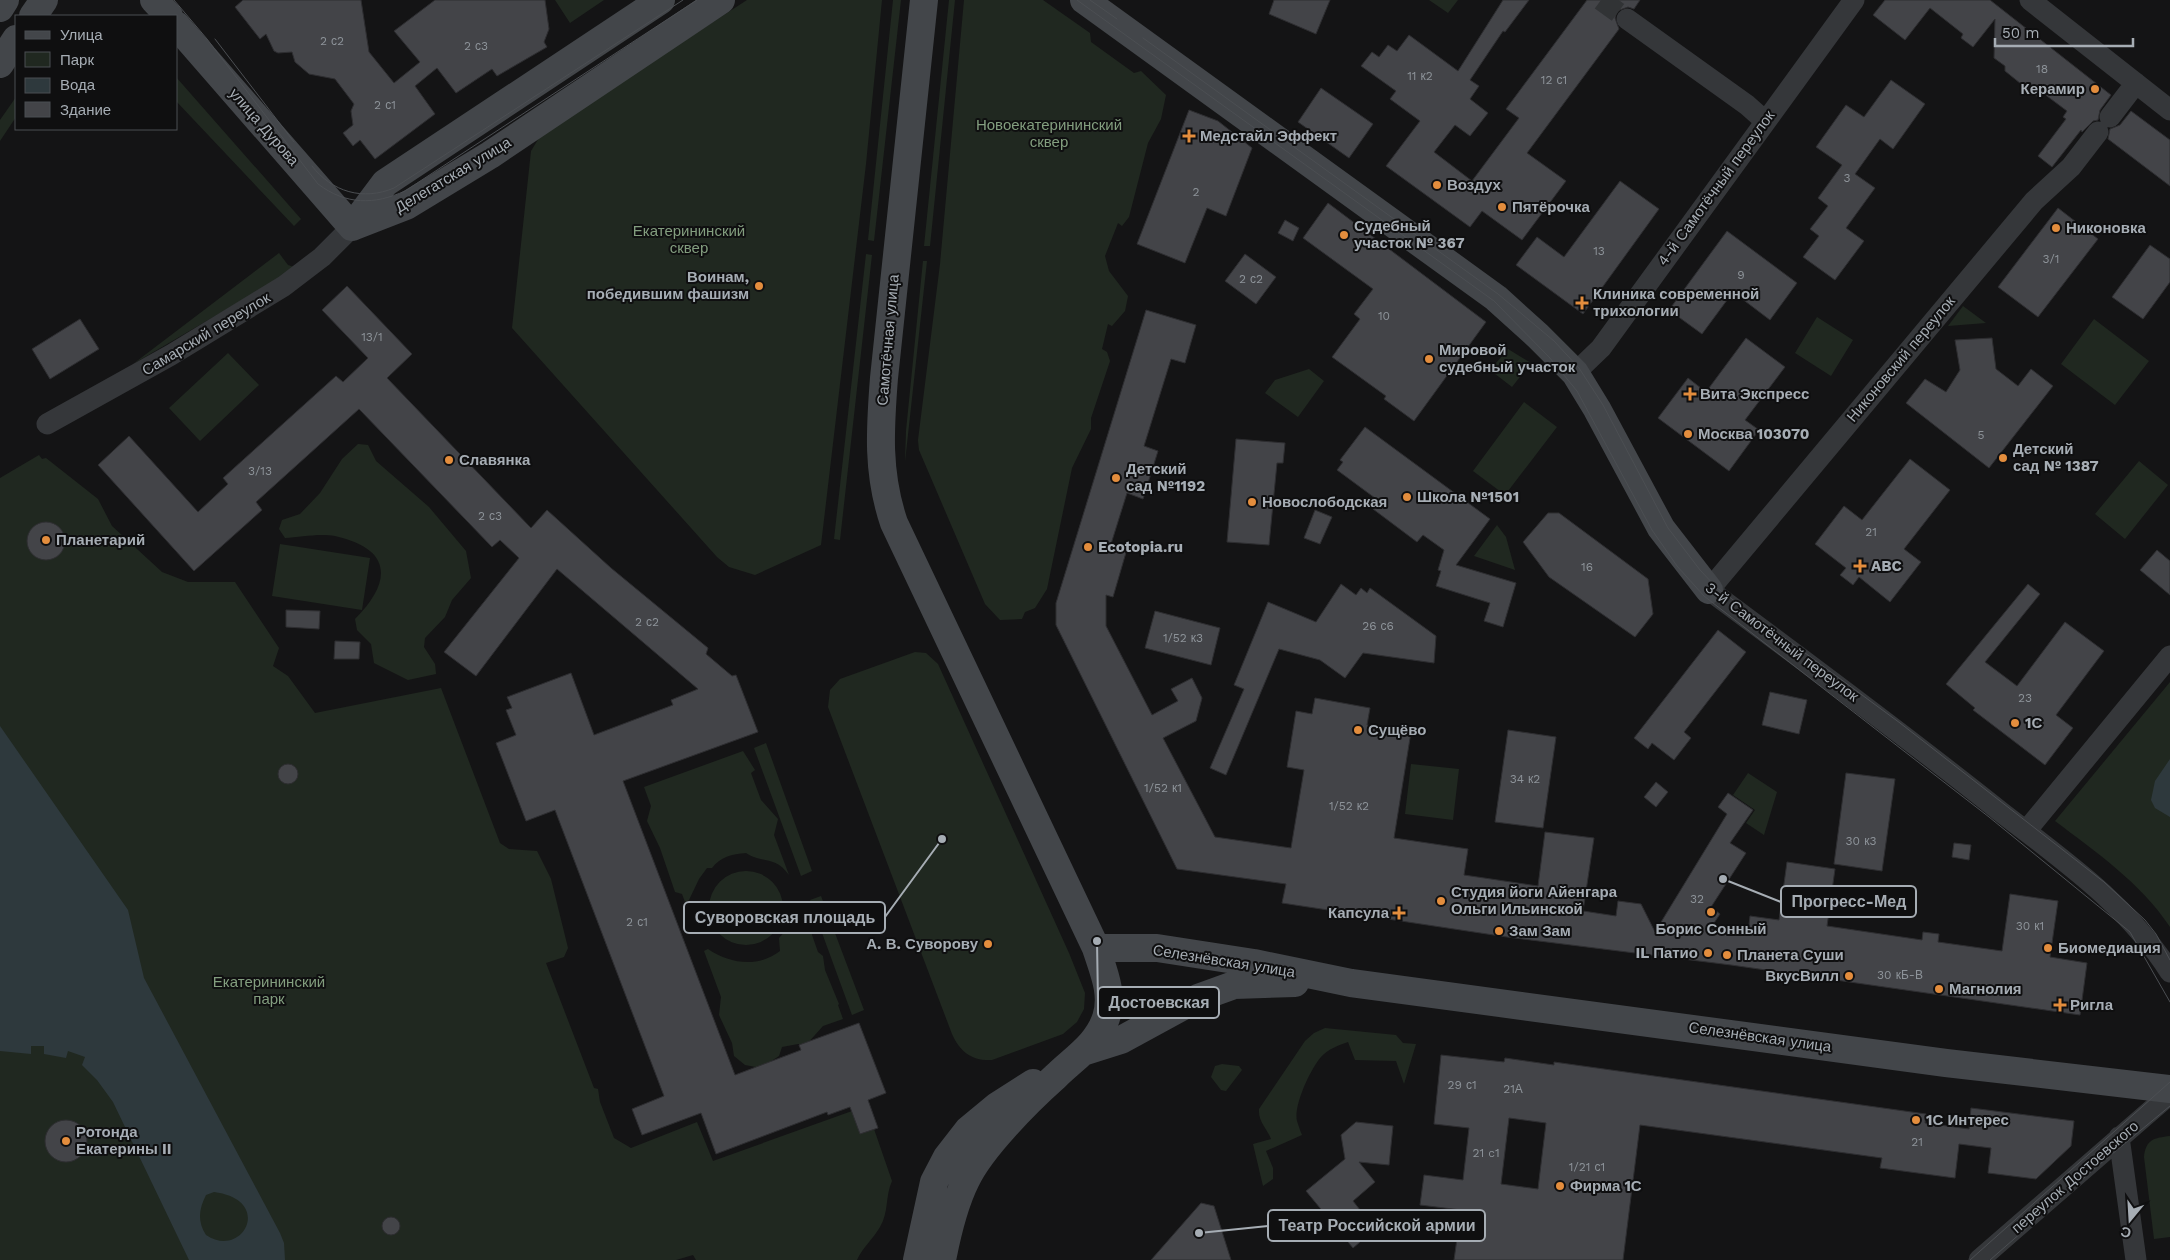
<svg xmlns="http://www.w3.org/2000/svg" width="2170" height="1260" viewBox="0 0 2170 1260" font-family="'Work Sans',sans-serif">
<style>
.green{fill:#202820}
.water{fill:#2e393d;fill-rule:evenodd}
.building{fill:#434448;stroke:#2e2e31;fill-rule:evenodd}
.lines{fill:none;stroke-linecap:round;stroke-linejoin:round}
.street-tunnel{stroke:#313335;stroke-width:21;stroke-dasharray:21 11;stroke-linecap:butt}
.street{stroke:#35373a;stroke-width:21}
.secondary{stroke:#43464a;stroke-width:28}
.tram{stroke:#4c4f53;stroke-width:1}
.poi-dot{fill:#e38d3d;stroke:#0f0f10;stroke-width:2}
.labels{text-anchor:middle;stroke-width:4;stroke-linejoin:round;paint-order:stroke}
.number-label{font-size:12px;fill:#8d9399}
.poi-label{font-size:15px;font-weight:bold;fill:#a6adb4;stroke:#0f0f10;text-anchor:start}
.park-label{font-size:15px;fill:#839e7f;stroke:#0f0f10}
.street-label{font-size:15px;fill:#a6adb4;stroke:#0f0f10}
.leader{fill:none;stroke:#a6adb4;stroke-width:2}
.callout-dot{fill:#a6adb4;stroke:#0f0f10;stroke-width:2}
.callout{fill:#0f0f10;stroke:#a6adb4;stroke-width:2}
.callout-label{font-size:16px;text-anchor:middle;font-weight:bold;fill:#a6adb4}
</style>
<rect width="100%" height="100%" fill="#141415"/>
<path class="green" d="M555 0H604L570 23Z
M747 0H882L866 164 821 545 755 575 729 567 717 557 512 328 531 151 542 133Z
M893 0H901L874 241 868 240Z
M949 0H955L930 246H924Z
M964 0H1043L1090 33 1091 42 1134 73 1141 71 1166 95 1161 119 1148 143 1129 217 1122 226 1118 223 1105 256 1109 271 1128 296 1125 311 1112 326 1108 324 1102 349 1107 352 1110 361 1091 418V429L1072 468 1047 589 1035 608 1025 612 1022 619 1000 620 985 604 919 450 918 440 940 264Z
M1429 0H1458L1448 13Z
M176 77 301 219 294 226 176 101Z
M16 97V117L0 141V120Z
M279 253 288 265 297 268 133 364Z
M866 254 872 255 840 540 834 539Z
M923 261H927L905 462 906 431Z
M1963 306 1986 323 1948 326Z
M1817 317 1853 340 1831 376 1795 353Z
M2094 319 2149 361 2115 405 2061 364Z
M1508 349 1531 363 1512 387 1490 370Z
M228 353 259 385 200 441 169 408Z
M1309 369 1324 381 1298 417 1265 393 1275 380Z
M1524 402 1557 427 1505 495 1473 471Z
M358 444 368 445 376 461 429 507 466 551 471 578 452 600 445 617 425 638 424 647 435 664 436 674 408 680 374 663 371 644 357 630 355 619C392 582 393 549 335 536 320 533 300 537 285 538L279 529 282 520 300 514 320 493 342 459Z
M39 455 42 459 46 458 98 499 112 526 162 572 188 582H235L279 648 273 666 288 676 315 713 441 688 500 843 509 849 537 851 551 879 568 948 564 957 546 963 594 1088 598 1089 600 1102 614 1138 631 1148 697 1122 713 1161 852 1111 860 1134 874 1129 892 1181C885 1196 889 1212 880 1227 873 1239 863 1247 857 1260H696L693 1255 676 1260H0V478Z
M2139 461 2168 485 2125 539 2095 514Z
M1497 525 1506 537 1515 570 1474 556Z
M280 544 370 558 362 610 272 596Z
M915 652 926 653 938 664 1069 953 1085 993 1084 1009 1077 1022 1063 1034 992 1060C972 1061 960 1052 952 1034L828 707 830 690 840 679Z
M2170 682V927C2141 883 2096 852 2055 821Z
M766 743 812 871 801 876 754 748Z
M743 751 755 770 751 773 761 800 778 819 774 835 789 875C775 855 763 864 746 853 732 854 720 857 712 868H707L699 879 689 900 685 902 682 894 675 892 660 848 647 821 651 806 644 787Z
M1411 764 1459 769 1453 820 1405 814Z
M1748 773 1777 792 1764 835 1746 823 1755 810 1733 795Z
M709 908a37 37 0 1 1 74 0a37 37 0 1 1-74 0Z
M821 896 864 1010 852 1015 810 900Z
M802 908 807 922 811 924 812 935 818 952 823 956 825 970 839 1004 838 1005 843 1019 823 1026 806 1045 798 1044 782 1047 779 1056 761 1068 745 1065 734 1056 732 1043 719 1015 721 997 704 951 708 949C730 964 758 968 780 951L779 938 789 927 798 925Z
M1325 1028 1396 1035 1403 1043 1416 1044 1404 1084 1396 1061 1355 1060 1348 1042C1339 1045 1328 1049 1321 1057 1311 1068 1293 1106 1297 1121 1298 1124 1300 1130 1302 1135L1266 1151 1273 1168V1179L1263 1186 1253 1144 1271 1139C1267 1128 1258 1122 1259 1109L1305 1041 1314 1033Z
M1222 1064 1239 1066 1242 1070 1226 1091 1221 1090 1211 1077 1215 1066Z
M2170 1136V1237L2154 1239 2144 1157C2146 1139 2154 1138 2170 1136Z"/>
<path class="water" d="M0 726 128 910 144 978 280 1233 284 1243 285 1260H189L113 1102 97 1080 82 1065 85 1057 68 1051 66 1058 44 1054V1046H31V1054L0 1051ZM214 1192C275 1200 242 1260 206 1235 197 1221 199 1209 206 1195Z
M2170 759V817L2155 808 2151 800 2155 781Z"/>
<path class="building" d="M243 0H361L369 52 394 83 420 62 394 31 435 0H545L549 29 544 42 547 47 497 76 492 69 456 93 437 68 415 86 435 114 375 159 360 140 353 146 343 133 353 125 351 111 354 104 335 79 309 74 295 62 292 52 278 53 274 51 266 34 260 39 235 7Z
M1274 0H1330L1316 34 1269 14Z
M1503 0H1529L1505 32 1503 31 1470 80 1479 86 1470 99 1488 113 1470 136 1455 125 1434 152 1472 181 1519 118 1506 109 1587 0H1640L1634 9 1628 7 1617 11 1615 18 1619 29 1527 153 1566 181 1522 240 1482 211 1470 227 1386 166 1420 121 1390 99 1396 91 1361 66 1372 52 1379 57 1388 45 1397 51 1409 35 1458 71Z
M1885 0H1990L2111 95 2100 110 2098 120 2093 121 2082 132 2081 130 2052 167 2038 156 2066 119 2063 117 2067 111 2043 93 2036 96 2005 71V66L1994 58 1995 19 1973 47 1961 38 1963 34 1930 8 1905 40 1873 15Z
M1891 80 1925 104 1893 149 1880 139 1855 174 1875 188 1846 228 1864 241 1835 280 1803 257 1819 236 1810 229 1828 206 1818 198 1842 165 1816 147 1846 105 1864 117Z
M1321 88 1373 124 1349 158 1298 122Z
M1189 110 1218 121 1252 148 1226 216 1207 208 1185 263 1137 244Z
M2131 111 2170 140V186L2108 139 2110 129 2120 125Z
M1620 181 1659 209 1583 314 1516 265 1537 237 1564 257Z
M1328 203 1486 322 1414 421 1384 399 1386 396 1332 357 1360 319 1354 314 1373 289 1303 238Z
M2058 208 2098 239 2038 317 1998 287Z
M1285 220 1299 228 1293 241 1278 233Z
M1727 231 1797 283 1770 320 1733 292 1702 334 1669 310Z
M2150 245 2170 259V282L2143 319 2112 297Z
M1245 254 1276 277 1256 304 1225 281Z
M347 286 412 354 387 378 531 528 547 510 611 568 708 648 706 654 732 676 736 675 758 732 623 781 735 1075 801 1050 799 1045 859 1023 886 1093 868 1100 878 1128 860 1134 850 1107 828 1115 827 1112 716 1154 701 1113 642 1135 632 1109 664 1096 555 810 526 821 496 743 516 735 506 710 512 708 507 697 571 673 594 735 673 705 671 700 698 689 557 569 476 676 444 652 519 558 500 540 492 547 359 409 256 502 262 510 194 571 98 465 129 436 198 512 228 484 223 478 336 376 343 382 368 358 322 310Z
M1146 310 1196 325 1185 363 1171 359 1144 446 1158 451 1143 499 1127 493 1111 544 1127 549 1113 597 1106 595V626L1152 715 1178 701 1171 689 1192 678 1202 698 1196 721 1163 738 1215 837 1291 848 1304 770 1287 767 1296 711 1312 714 1315 698 1370 708 1367 725 1411 732 1394 838 1468 849 1464 875 1538 886 1545 832 1594 838 1583 911 1616 916 1618 901 1641 904 1655 932 1727 814 1718 807 1728 793 1753 810 1730 843 1746 853 1711 907 1720 914 1710 929 1748 934 1750 916 1779 920 1787 862 1835 869 1827 926 1922 940 1923 932 1939 934 1938 942 2002 951 2010 894 2058 901 2050 957 2087 963 2080 1015 1731 965 1507 937 1295 905 1282 903 1286 884 1177 869 1056 625V603Z
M80 319 99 349 50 379 32 349Z
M1746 338 1785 367 1745 420 1759 430 1729 471 1658 418 1688 378 1706 392Z
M1992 338 1996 369 2018 386 2031 369 2053 386 1989 468 1906 403 1925 379 1946 392 1960 370 1955 340Z
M1365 427 1490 519 1456 565 1516 583 1503 627 1484 621 1490 603 1436 586 1441 571 1438 570 1444 550 1423 535 1417 542 1373 509 1379 501 1337 470 1343 462 1340 460Z
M1236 439 1285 443 1283 463H1277L1269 545 1227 542Z
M1910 459 1950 490 1904 549 1921 562 1890 602 1859 577 1853 585 1840 575 1846 568 1815 544 1844 506 1862 520Z
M1315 510 1332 517 1320 544 1304 538Z
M1548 513H1559L1648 579 1653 614 1635 637 1549 577 1523 542Z
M27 541a19 19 0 1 1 38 0a19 19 0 1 1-38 0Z
M2157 550 2170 561V595L2140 570Z
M1341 584 1356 595 1361 588 1367 593 1370 588 1436 636 1434 663 1363 653 1345 678 1320 660 1279 649 1226 775 1210 768 1244 689 1234 685 1268 602 1316 622Z
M2028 584 2040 594 1985 662 2017 686 2065 622 2104 651 2056 715 2073 728 2045 765 1973 710 1975 708 1946 684Z
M286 610 320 611 319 629 286 627Z
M1155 611 1220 628 1211 665 1145 648Z
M1718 630 1746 652 1684 732 1691 738 1674 760 1652 743 1648 749 1634 738Z
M335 641 360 642 359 659H334Z
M1770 692 1807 700 1799 734 1762 725Z
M1508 730 1556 737 1543 828 1495 822Z
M278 774a10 10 0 1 1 20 0a10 10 0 1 1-20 0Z
M1846 773 1895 779 1882 871 1834 864Z
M1656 782 1668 792 1656 807 1644 797Z
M1954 843 1971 845 1969 860 1952 857Z
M1441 1055 1504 1062 1505 1058 1554 1065V1062L1926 1114 1925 1123 1969 1129 1971 1108 2074 1121 2071 1146 2036 1179 1988 1173 1991 1148 1959 1144 1955 1178 1880 1168 1882 1158 1640 1125 1623 1260H1454L1461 1210 1420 1205 1424 1175 1463 1180 1469 1128 1434 1124ZM1509 1118 1546 1123 1538 1189 1501 1184Z
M45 1141a21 21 0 1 1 42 0a21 21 0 1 1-42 0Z
M1356 1122 1393 1126 1389 1165 1359 1162 1375 1182 1353 1201 1375 1229 1353 1248 1306 1191 1345 1159 1341 1135Z
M1201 1203 1214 1206 1231 1260H1151Z
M382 1226a9 9 0 1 1 18 0a9 9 0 1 1-18 0Z"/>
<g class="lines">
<path class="street-tunnel" d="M1601 0 1627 19"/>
<path class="street" d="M2030 0 2170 110
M1627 19 1747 105 1765 121
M2110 117 2136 83
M2098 132 2071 167 2034 201 1709 590C1807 663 1905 735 2001 812 2063 860 2128 905 2170 972
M1575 373 1601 348 1854 0
M47 424 171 355 284 286 322 257 352 227
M2026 831 2170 656
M2119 1137 2136 1260
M1979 1260 2170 1094"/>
<path class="secondary" d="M154 0 169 16
M924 0 884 378C880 429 877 473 894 523L1096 948C1103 970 1114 994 1106 1018 1097 1045 1074 1058 1055 1077 1028 1101 981 1148 966 1180 954 1204 947 1234 942 1260
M1084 0 1496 298 1538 336 1575 373 1597 409 1661 528 1709 590
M0 8 5 0
M33 16 44 0
M176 25 352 227
M0 64 16 39
M352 227 406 206 490 155 721 0
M352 227 385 183 661 0
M1096 948H1157L1254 963 1351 983 1946 1063 2170 1089
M1083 1052 1121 1040 1198 998 1234 985 1295 983
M917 1260 934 1182 947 1157 968 1130 997 1106 1033 1083"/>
<path class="tram" d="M174 0 207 39 318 184C346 205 374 205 405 191L697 0
M1077 0 1494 301 1549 357 1577 391 1652 530 1677 566 1704 596 1989 817 2130 932 2170 1002
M1090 0 1117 19
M1143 38 1498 294 1554 341 1579 368 1603 405 1668 528 1700 570 1717 588 1900 723 2104 882 2145 920 2156 934 2170 960
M215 39 294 142
M312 166C332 192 363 201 394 188L683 0
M1970 1260 2170 1082
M1990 1260 2094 1169 2170 1106"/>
</g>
<g class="poi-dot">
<circle cx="2095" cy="89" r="5"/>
<path d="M1186.5 128.5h5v5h5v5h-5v5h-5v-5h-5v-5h5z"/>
<circle cx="1437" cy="185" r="5"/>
<circle cx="1502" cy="207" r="5"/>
<circle cx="2056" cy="228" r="5"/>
<circle cx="1344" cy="235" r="5"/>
<circle cx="759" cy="286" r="5"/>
<path d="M1579.5 295.5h5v5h5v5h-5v5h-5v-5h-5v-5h5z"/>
<circle cx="1429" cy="359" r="5"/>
<path d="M1687.5 386.5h5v5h5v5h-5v5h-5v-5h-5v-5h5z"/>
<circle cx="1688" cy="434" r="5"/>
<circle cx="2003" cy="458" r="5"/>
<circle cx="449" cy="460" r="5"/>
<circle cx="1116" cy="478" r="5"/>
<circle cx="1407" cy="497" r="5"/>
<circle cx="1252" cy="502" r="5"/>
<circle cx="46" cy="540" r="5"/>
<circle cx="1088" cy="547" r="5"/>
<path d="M1857.5 558.5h5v5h5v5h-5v5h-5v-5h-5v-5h5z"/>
<circle cx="2015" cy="723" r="5"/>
<circle cx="1358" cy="730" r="5"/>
<circle cx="1441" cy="901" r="5"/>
<circle cx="1711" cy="912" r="5"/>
<path d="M1396.5 905.5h5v5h5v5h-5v5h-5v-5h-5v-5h5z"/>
<circle cx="1499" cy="931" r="5"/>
<circle cx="988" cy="944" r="5"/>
<circle cx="2048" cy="948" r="5"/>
<circle cx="1708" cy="953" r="5"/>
<circle cx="1727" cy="955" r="5"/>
<circle cx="1849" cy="976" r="5"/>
<circle cx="1939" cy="989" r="5"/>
<path d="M2057.5 997.5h5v5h5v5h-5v5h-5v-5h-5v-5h5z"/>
<circle cx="1916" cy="1120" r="5"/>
<circle cx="66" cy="1141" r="5"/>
<circle cx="1560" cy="1186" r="5"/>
</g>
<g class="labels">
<g class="number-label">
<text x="332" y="45">2 с2</text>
<text x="476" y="50">2 с3</text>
<text x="2042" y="73">18</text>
<text x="1420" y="80">11 к2</text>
<text x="1554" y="84">12 с1</text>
<text x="385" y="109">2 с1</text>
<text x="1847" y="182">3</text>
<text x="1196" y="196">2</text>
<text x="1599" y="255">13</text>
<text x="2051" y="263">3/1</text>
<text x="1741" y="279">9</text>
<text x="1251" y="283">2 с2</text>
<text x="1384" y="320">10</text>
<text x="372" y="341">13/1</text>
<text x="1981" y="439">5</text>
<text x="260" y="475">3/13</text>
<text x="490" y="520">2 с3</text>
<text x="1871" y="536">21</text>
<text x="1587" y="571">16</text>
<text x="647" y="626">2 с2</text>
<text x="1378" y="630">26 с6</text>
<text x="1183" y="642">1/52 к3</text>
<text x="2025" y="702">23</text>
<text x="1525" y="783">34 к2</text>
<text x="1163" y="792">1/52 к1</text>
<text x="1349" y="810">1/52 к2</text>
<text x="1861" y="845">30 к3</text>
<text x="1697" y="903">32</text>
<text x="637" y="926">2 с1</text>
<text x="2030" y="930">30 к1</text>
<text x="1900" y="979">30 кБ-В</text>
<text x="1462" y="1089">29 с1</text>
<text x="1513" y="1093">21А</text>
<text x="1917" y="1146">21</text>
<text x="1486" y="1157">21 c1</text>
<text x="1587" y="1171">1/21 с1</text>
</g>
<g class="poi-label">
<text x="2085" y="94" text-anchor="end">Керамир</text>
<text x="1200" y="141">Медстайл Эффект</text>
<text x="1447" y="190">Воздух</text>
<text x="1512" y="212">Пятёрочка</text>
<text x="1354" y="231">Судебный<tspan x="1354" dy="17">участок № 367</tspan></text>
<text x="2066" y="233">Никоновка</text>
<text x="749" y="282" text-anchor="end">Воинам,<tspan x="749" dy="17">победившим фашизм</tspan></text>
<text x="1593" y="299">Клиника современной<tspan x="1593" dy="17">трихологии</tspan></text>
<text x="1439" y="355">Мировой<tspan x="1439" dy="17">судебный участок</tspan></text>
<text x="1700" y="399">Вита Экспресс</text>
<text x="1698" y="439">Москва 103070</text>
<text x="2013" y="454">Детский<tspan x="2013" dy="17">сад № 1387</tspan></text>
<text x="459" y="465">Славянка</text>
<text x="1126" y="474">Детский<tspan x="1126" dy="17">сад №1192</tspan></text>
<text x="1417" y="502">Школа №1501</text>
<text x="1262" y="507">Новослободская</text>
<text x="56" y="545">Планетарий</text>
<text x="1098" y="552">Ecotopia.ru</text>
<text x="1871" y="571">ABC</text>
<text x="2025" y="728">1С</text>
<text x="1368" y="735">Сущёво</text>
<text x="1451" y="897">Студия йоги Айенгара<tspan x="1451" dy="17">Ольги Ильинской</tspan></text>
<text x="1389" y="918" text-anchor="end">Капсула</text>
<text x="1711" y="934" text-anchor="middle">Борис Сонный</text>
<text x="1509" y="936">Зам Зам</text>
<text x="978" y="949" text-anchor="end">А. В. Суворову</text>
<text x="2058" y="953">Биомедиация</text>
<text x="1698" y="958" text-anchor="end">IL Патио</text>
<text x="1737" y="960">Планета Суши</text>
<text x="1839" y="981" text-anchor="end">ВкусВилл</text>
<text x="1949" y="994">Магнолия</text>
<text x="2070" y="1010">Ригла</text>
<text x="1926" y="1125">1С Интерес</text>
<text x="76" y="1137">Ротонда<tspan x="76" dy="17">Екатерины II</tspan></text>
<text x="1570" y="1191">Фирма 1С</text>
</g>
<g class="park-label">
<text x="1049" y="130">Новоекатерининский<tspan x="1049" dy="17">сквер</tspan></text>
<text x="689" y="236">Екатерининский<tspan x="689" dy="17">сквер</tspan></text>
<text x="269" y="987">Екатерининский<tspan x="269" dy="17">парк</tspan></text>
</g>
<g class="street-label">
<text transform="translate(264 127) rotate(49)" y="5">улица Дурова</text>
<text transform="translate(453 175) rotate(-31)" y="5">Делегатская улица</text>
<text transform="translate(1716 188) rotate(-54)" y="5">4-й Самотёчный переулок</text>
<text transform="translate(206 334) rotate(-31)" y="5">Самарский переулок</text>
<text transform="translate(888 340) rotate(-85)" y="5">Самотёчная улица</text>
<text transform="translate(1901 359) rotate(-50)" y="5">Никоновский переулок</text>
<text transform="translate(1782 642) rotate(37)" y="5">3-й Самотёчный переулок</text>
<text transform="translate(1224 961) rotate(9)" y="5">Селезнёвская улица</text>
<text transform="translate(1760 1037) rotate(8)" y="5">Селезнёвская улица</text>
<text transform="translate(2075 1177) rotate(-41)" y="5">переулок Достоевского</text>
</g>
</g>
<path class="leader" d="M1723 879L1781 902M942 839L885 917M1097 941L1098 1003M1199 1233L1268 1226"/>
<g class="callout-dot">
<circle cx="1723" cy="879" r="5"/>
<circle cx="942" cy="839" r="5"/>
<circle cx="1097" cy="941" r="5"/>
<circle cx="1199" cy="1233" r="5"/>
</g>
<g class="callout">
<rect x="1781" y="886" width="135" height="31" rx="5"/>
<rect x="684" y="902" width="201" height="31" rx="5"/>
<rect x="1098" y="987" width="121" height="31" rx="5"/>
<rect x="1268" y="1210" width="217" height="31" rx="5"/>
</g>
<g class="callout-label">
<text x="1849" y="907">Прогресс-Мед</text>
<text x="785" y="923">Суворовская площадь</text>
<text x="1159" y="1008">Достоевская</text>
<text x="1377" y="1231">Театр Российской армии</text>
</g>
<rect x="15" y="15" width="162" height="115" fill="#0f0f10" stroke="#4b4e52"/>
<rect x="25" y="31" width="25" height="8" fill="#43464a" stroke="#4b4e52"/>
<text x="60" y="40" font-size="15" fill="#a6adb4">Улица</text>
<rect x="25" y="52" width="25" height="15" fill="#202820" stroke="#4b4e52"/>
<text x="60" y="65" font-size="15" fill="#a6adb4">Парк</text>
<rect x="25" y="78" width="25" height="15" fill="#2e393d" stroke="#4b4e52"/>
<text x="60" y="90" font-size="15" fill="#a6adb4">Вода</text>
<rect x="25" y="102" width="25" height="15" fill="#434448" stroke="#4b4e52"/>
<text x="60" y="115" font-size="15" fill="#a6adb4">Здание</text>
<g transform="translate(2130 1220) rotate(198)" stroke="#0f0f10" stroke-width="4" paint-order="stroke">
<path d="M0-4L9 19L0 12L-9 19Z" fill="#a6adb4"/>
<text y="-8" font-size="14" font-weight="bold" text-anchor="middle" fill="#a6adb4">С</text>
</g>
<path d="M1995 38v8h138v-8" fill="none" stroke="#a6adb4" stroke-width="2.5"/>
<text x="2002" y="38" font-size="15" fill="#a6adb4" stroke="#0f0f10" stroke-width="4" paint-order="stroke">50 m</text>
</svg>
